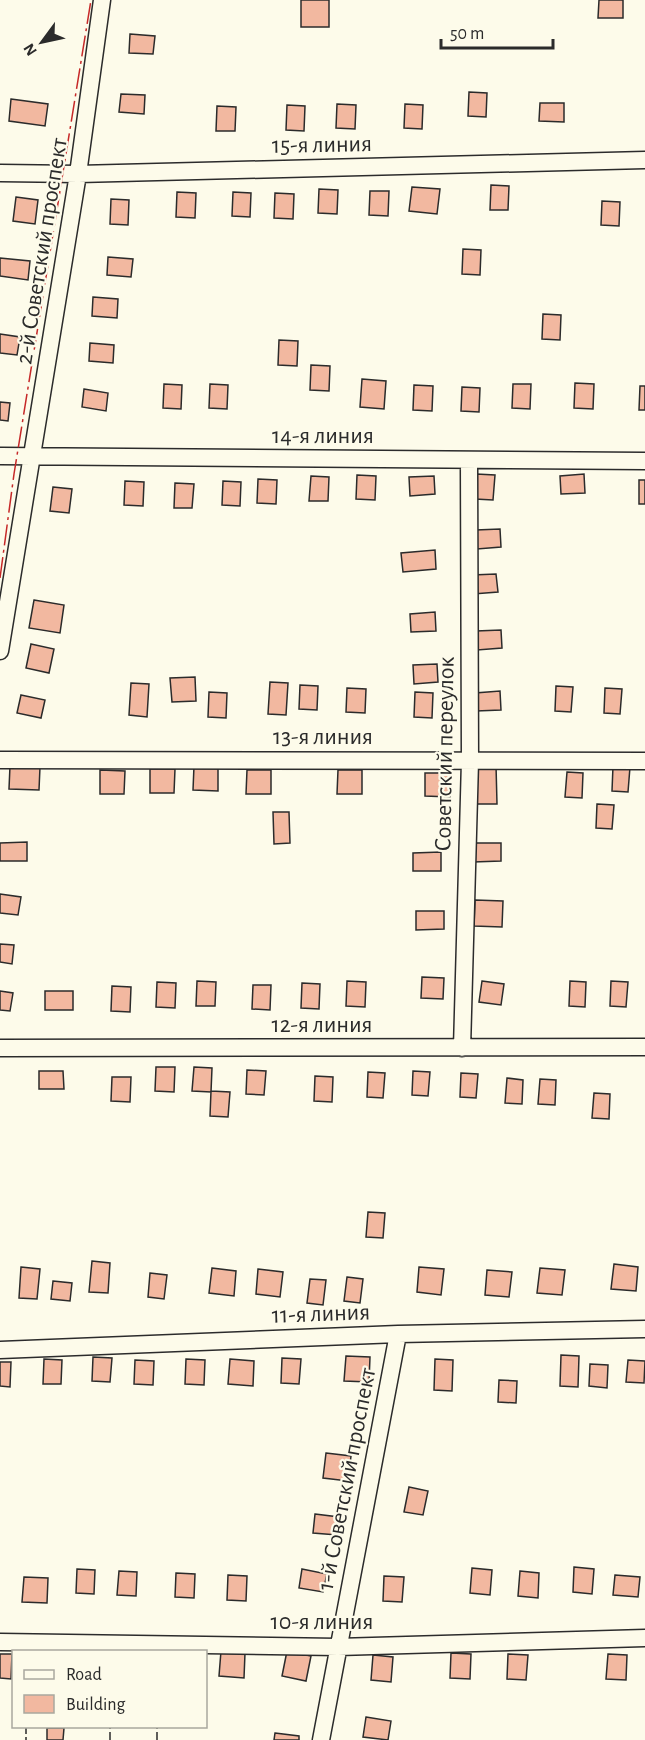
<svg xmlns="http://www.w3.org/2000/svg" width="645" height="1740" viewBox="0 0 645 1740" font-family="'Alegreya Sans',sans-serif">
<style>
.building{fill:#f2b8a0;stroke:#2b2b2b;stroke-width:1.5}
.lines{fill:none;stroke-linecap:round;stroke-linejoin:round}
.minor-casing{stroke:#2b2b2b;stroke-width:19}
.minor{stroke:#fdfbea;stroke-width:16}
.fence{stroke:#2b2b2b;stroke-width:1.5;stroke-dasharray:8 3;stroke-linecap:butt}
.power{stroke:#c62828;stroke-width:1.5;stroke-dasharray:21 4.5 3 4.5;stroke-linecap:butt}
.labels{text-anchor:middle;stroke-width:4.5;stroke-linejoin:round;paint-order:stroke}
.street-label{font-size:24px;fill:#2b2b2b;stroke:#fdfbea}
</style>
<rect width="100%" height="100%" fill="#fdfbea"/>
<path class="building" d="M301 0H329V27H301Z
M599 0H623V18H598Z
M130 34 155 36 153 54 129 53Z
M469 92 487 93 486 117 468 116Z
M121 94 145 95 144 114 119 112Z
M11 99 48 104 45 126 9 121Z
M540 103H564V122L539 121Z
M337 104 356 105 355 129 336 128Z
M405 104 423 105 422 129 404 128Z
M287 105 305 106 304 131 286 130Z
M217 106 236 107 235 131H216Z
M491 185 509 186 508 210H490Z
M412 187 440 189 437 214 409 211Z
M319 189 338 190 337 214 318 213Z
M370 191H389L388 216 369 215Z
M177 192 196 193 195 218 176 217Z
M233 192 251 193 250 217 232 216Z
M275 193 294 194 293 219 274 218Z
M16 197 38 200 35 224 13 221Z
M111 199 129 200 128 225 110 224Z
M602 201 620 202 619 226 601 225Z
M463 249 481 250 480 275 462 274Z
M108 257 133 259 131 277 107 275Z
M0 258 30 261 28 280 0 276Z
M93 297 118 299 117 318 92 316Z
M543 314 561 315 560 340 542 339Z
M0 334 20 337 17 355 0 353Z
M279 340 298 341 297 366 278 365Z
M90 343 114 345 113 363 89 361Z
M311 365 330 366 329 391 310 390Z
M362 379 386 381 384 409 360 407Z
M575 383 594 384 593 409 574 408Z
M164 384 182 385 181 409 163 408Z
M210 384 228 385 227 409 209 408Z
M513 384H531L530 409 512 408Z
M414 385 433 386 432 411 413 410Z
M640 386H645V410H639Z
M462 387 480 388 479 412 461 411Z
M84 389 108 393 106 411 82 407Z
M0 402 10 403 8 421 0 420Z
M476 474 495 475 493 500 475 499Z
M584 474 585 493 561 494 560 476Z
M357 475 376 476 375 500 356 499Z
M311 476 329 477 328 501H309Z
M434 476 435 494 410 496 409 477Z
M258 479 277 480 276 504 257 503Z
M639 480H645V504H639Z
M125 481 144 482 143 506 124 505Z
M223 481 241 482 240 506 222 505Z
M175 483 194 484 192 508H174Z
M53 487 72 489 69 513 50 511Z
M500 529 501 547 477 549 476 530Z
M435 550 436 569 403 572 401 553Z
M496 574 498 592 473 594 472 575Z
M34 600 64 605 60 633 29 628Z
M435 612 436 631 411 632 410 614Z
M501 630 502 648 477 650 476 631Z
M31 644 54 649 49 673 26 668Z
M437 664 438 682 414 684 413 665Z
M195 677 196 701 172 702 170 678Z
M270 682 288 683 286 715 268 714Z
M131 683 149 684 147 717 129 715Z
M300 685 318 686 317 710 299 709Z
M556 686 573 687 571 712 555 711Z
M347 688 366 689 365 713 346 712Z
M605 688 622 689 620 714 604 713Z
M500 691 501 710 476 711 475 693Z
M209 692 227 693 226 718 208 717Z
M415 692 433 693 432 718 414 717Z
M21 695 45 700 41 718 17 713Z
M476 765H496L497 804H476Z
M10 766 40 767 39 790 9 789Z
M194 766 218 767V791L193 790Z
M613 766 630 767 628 792 612 791Z
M150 769H175L174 793H150Z
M100 770 125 771 124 794H100Z
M247 770H271V794H246Z
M338 770H362V794H337Z
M567 772 583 773 582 798 565 797Z
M425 773H450V797L425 796Z
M597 804 614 805 612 829 596 828Z
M273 812H289L290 843 274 844Z
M27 842V861H0V843Z
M473 843H501V861L473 862Z
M441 852V871H413V853Z
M0 894 21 897 18 915 0 913Z
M475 900 503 901 502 927 474 926Z
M416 911H444V929L416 930Z
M0 944 14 945 12 964 0 962Z
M422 977 444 978 443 999 421 998Z
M197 981 216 982 215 1006H196Z
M347 981 366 982 365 1007 346 1006Z
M482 981 504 984 501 1005 479 1002Z
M570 981 586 982 585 1007 569 1006Z
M611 981 628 982 626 1007 610 1006Z
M157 982 176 983 175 1008 156 1007Z
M302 983 320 984 319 1009 301 1008Z
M253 985H271L270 1010 252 1009Z
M112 986 131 987 130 1012 111 1011Z
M0 991 13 993 10 1011 0 1010Z
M45 991H73V1010H45Z
M156 1067H175L174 1092 155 1091Z
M194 1067 212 1068 211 1092 192 1091Z
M247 1070 266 1071 264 1095 246 1094Z
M39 1071H63L64 1089H39Z
M413 1071 430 1072 428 1096 412 1095Z
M368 1072 385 1073 383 1098 367 1097Z
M461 1073 478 1074 476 1098 460 1097Z
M315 1076 333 1077 332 1102 314 1101Z
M112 1077H131L130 1102 111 1101Z
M507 1078 523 1080 522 1104 505 1103Z
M540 1079 556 1080 555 1105 538 1104Z
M211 1091 230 1092 228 1117 210 1116Z
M594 1093 610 1094 609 1119 592 1118Z
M368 1212 385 1213 383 1238 366 1237Z
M92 1261 110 1263 108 1293 89 1292Z
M614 1264 638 1267 636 1291 611 1289Z
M21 1267 40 1269 37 1299 19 1298Z
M419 1267 444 1269 441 1295 417 1292Z
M212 1268 236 1271 234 1296 209 1293Z
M540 1268 565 1270 562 1295 537 1293Z
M258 1269 283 1272 280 1297 256 1294Z
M487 1270 512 1272 509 1297 485 1295Z
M150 1273 167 1275 164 1299 148 1297Z
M347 1277 363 1279 360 1303 344 1301Z
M310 1279 326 1280 323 1305 307 1303Z
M53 1281 72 1283 70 1301 51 1299Z
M561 1355 579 1356 578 1387 560 1386Z
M346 1356 370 1357 369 1382 344 1381Z
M93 1357 112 1358 110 1382 92 1381Z
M282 1358 301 1359 299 1384 281 1383Z
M44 1359 62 1360 61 1384H43Z
M186 1359 205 1360 204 1385 185 1384Z
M230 1359 254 1361 253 1386 228 1384Z
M435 1359 453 1360 452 1391 434 1390Z
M135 1360 154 1361 153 1385 134 1384Z
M628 1360 645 1361 644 1383 626 1382Z
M0 1362H11L10 1387 0 1386Z
M590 1364 608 1365 607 1388 589 1386Z
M499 1380 517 1381 516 1403 498 1402Z
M326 1453 351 1456 348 1481 323 1478Z
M409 1487 428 1491 423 1515 404 1512Z
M315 1514 339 1517 337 1535 313 1533Z
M574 1567 594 1569 592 1594 573 1592Z
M472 1568 492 1570 490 1595 470 1593Z
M77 1569 95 1570 94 1594 76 1593Z
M302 1569 327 1574 323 1592 299 1588Z
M119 1571 137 1572 136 1596 117 1595Z
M520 1571 539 1573 538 1598 518 1596Z
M176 1573 195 1574 194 1598 175 1597Z
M228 1575 247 1576 246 1601 227 1600Z
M615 1575 640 1577 638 1597 613 1595Z
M384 1576 404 1577 402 1602 383 1601Z
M24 1577 48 1578 47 1603 22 1602Z
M221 1651 245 1653 244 1678 219 1676Z
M287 1651 311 1656 306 1681 282 1676Z
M451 1653 471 1654 470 1679 450 1678Z
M0 1654H12L11 1679 0 1678Z
M508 1654 528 1655 526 1680 507 1679Z
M608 1654 627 1655 626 1680 606 1679Z
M373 1655 393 1657 391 1682 371 1680Z
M366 1717 391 1721 388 1740 363 1737Z
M47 1728H64L63 1740H47Z
M275 1733 299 1736V1740H274Z"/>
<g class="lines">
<g class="minor-casing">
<path id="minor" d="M0 173 78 174 645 160
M0 456 645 461
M0 651 78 174 102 0
M0 760 645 761
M0 1048 645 1047
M462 1048 470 761 469 460
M0 1350 398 1334 645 1329
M0 1642 338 1647 645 1638
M321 1740 398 1334"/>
</g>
<use href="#minor" class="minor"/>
<path class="fence" d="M23 1652H30
M26 1726V1740
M110 1740V1726
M157 1740V1726"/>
<path class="power" d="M0 578 14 474 91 0"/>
</g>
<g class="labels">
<g class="street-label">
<text transform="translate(322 144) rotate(-1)" y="8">15-я линия</text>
<text transform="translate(41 251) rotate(-81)" y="8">2-й Советский проспект</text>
<text x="323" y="443">14-я линия</text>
<text x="323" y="744">13-я линия</text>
<text transform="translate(444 754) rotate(-89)" y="8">Советский переулок</text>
<text x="322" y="1032">12-я линия</text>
<text transform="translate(321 1313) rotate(-2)" y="8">11-я линия</text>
<text transform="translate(346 1479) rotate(-79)" y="8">1-й Советский проспект</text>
<text x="322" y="1629">10-я линия</text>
</g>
</g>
<rect x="12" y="1650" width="195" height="78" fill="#fdfbea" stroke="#a9a89e" stroke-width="1.5"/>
<rect x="24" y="1670" width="30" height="9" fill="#fdfbea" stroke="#a9a89e" stroke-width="1.5"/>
<text x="66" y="1680" font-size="18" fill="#2b2b2b">Road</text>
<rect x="24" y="1695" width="30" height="18" fill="#f2b8a0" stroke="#a9a89e" stroke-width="1.5"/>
<text x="66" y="1710" font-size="18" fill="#2b2b2b">Building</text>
<g transform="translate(42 42) rotate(237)" stroke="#fdfbea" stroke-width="4.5" paint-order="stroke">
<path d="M0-4.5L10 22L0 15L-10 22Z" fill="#2b2b2b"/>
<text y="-9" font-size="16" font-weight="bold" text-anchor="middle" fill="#2b2b2b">N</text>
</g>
<path d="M441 39v9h112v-9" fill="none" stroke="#2b2b2b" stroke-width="3"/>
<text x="450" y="39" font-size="18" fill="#2b2b2b" stroke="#fdfbea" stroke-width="4.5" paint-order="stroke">50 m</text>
</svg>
